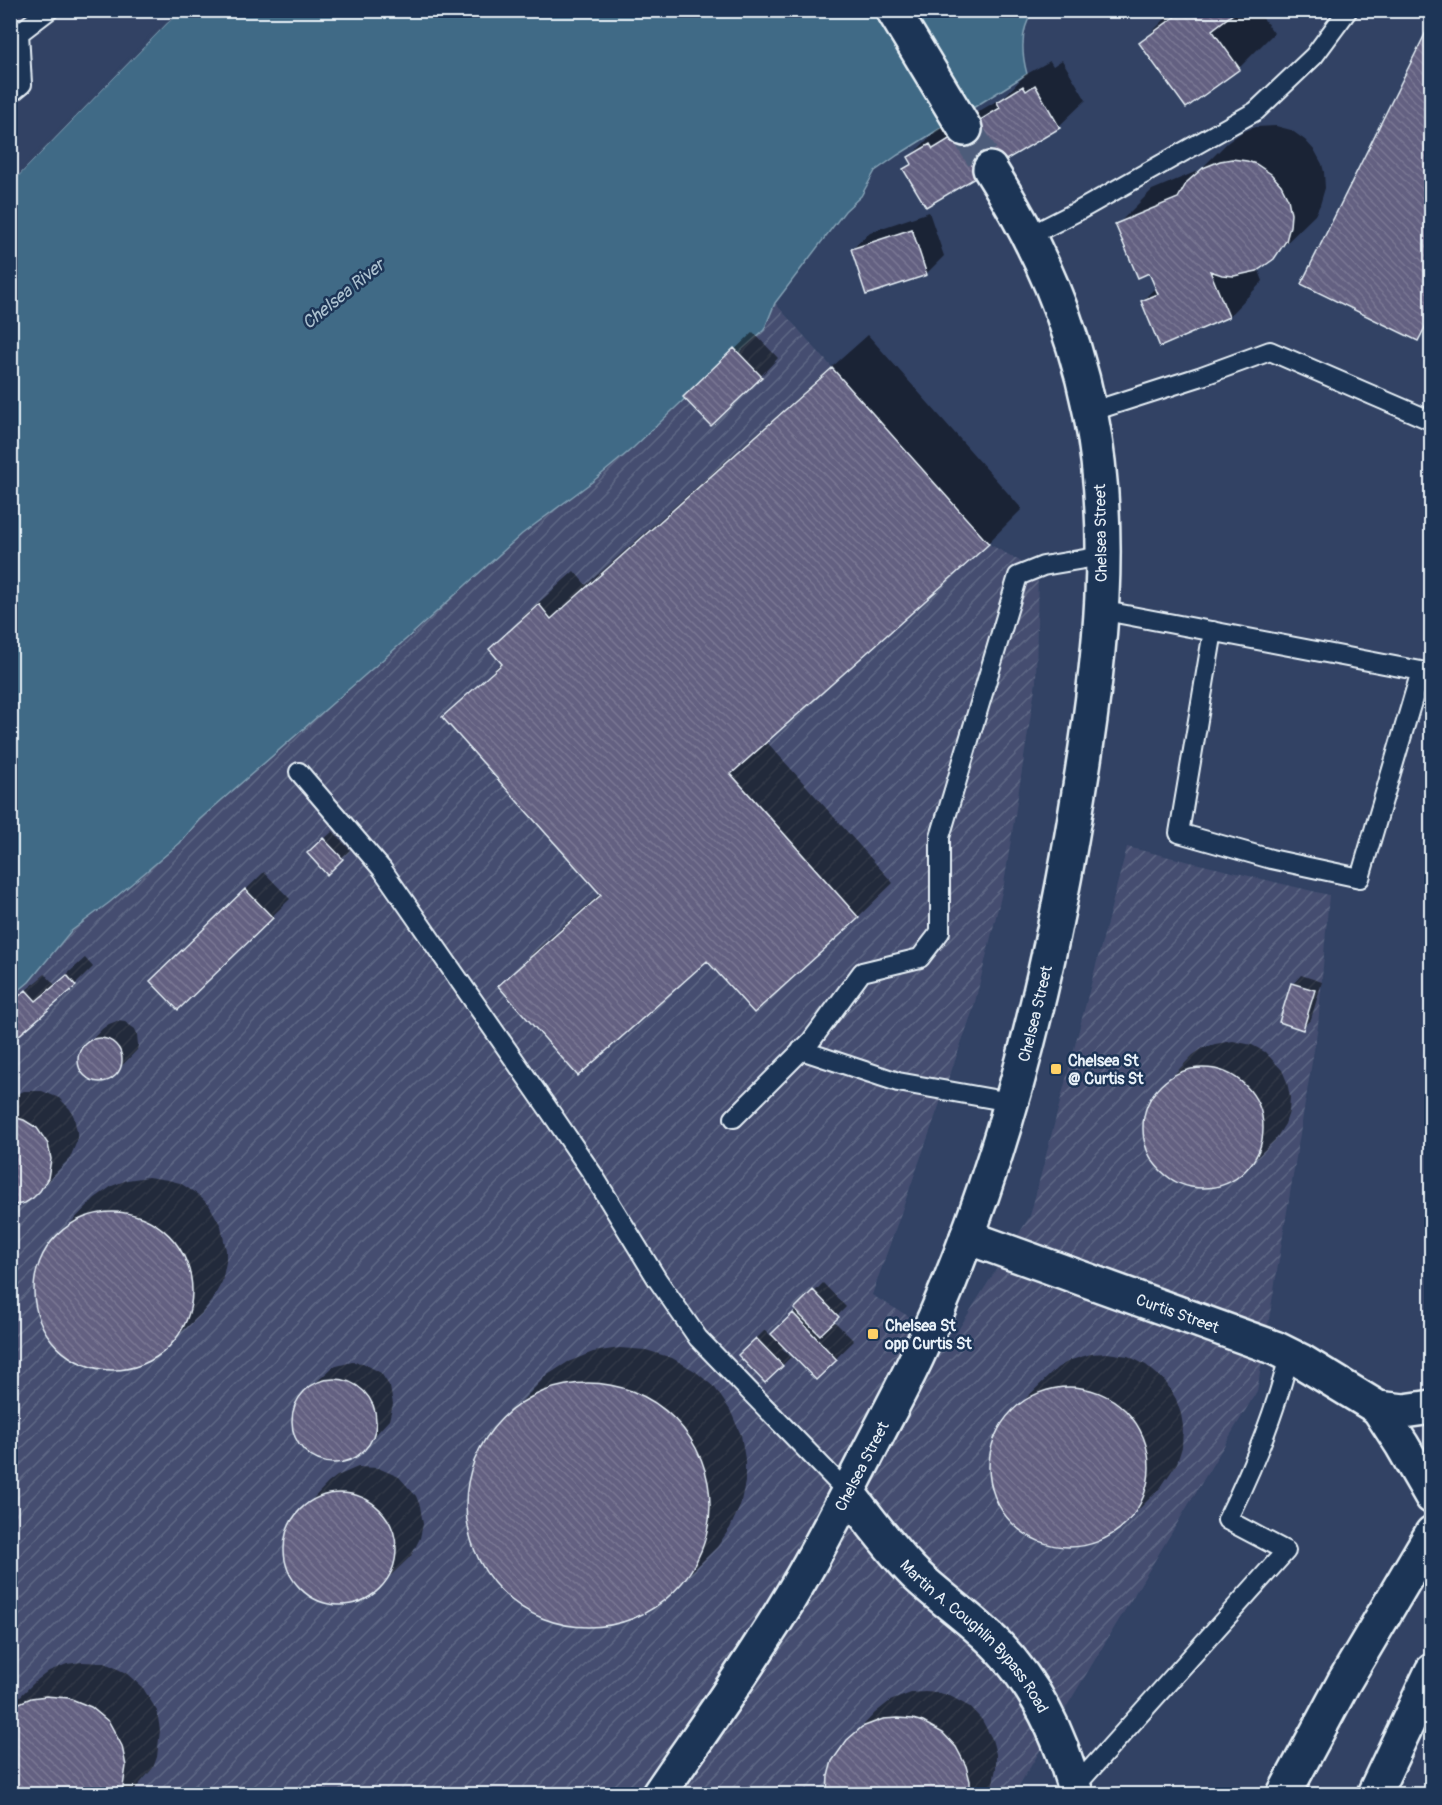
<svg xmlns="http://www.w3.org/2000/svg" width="1442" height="1805" viewBox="0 0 1442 1805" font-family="Pangolin,sans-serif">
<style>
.industrial{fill:url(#industrial-furrows)}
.water{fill:#3f6a86;stroke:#83a0b4;stroke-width:1.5}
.pier{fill:#324264}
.shadow{fill:#0007}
.building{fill:url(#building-back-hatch);stroke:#e8f1f8;stroke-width:1.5}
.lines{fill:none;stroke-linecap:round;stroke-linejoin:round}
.secondary-tunnel{stroke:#4d5c7a;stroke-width:33;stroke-dasharray:33 16;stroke-linecap:butt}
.service-casing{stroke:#e8f1f8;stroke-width:22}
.minor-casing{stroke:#e8f1f8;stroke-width:38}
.tertiary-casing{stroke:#e8f1f8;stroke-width:38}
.secondary-casing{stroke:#e8f1f8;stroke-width:38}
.trunk-casing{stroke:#e8f1f8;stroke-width:38}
.motorway-casing{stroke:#e8f1f8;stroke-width:38}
.service{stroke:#1d3557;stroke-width:18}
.minor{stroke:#1d3557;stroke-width:33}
.tertiary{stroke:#1d3557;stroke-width:33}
.secondary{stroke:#1d3557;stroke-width:33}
.trunk{stroke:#1d3557;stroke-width:33}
.motorway{stroke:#1d3557;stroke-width:33}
.poi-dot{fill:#ffd166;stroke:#1d3557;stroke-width:2}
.labels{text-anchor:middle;stroke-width:5;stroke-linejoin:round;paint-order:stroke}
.street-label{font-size:16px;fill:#e8f1f8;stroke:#1d3557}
.poi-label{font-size:16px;font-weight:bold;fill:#e8f1f8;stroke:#1d3557;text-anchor:start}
.water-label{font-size:18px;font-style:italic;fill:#adc2d0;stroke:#1d3557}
</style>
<defs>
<pattern id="industrial-furrows" width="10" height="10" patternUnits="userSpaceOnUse" patternTransform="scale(1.5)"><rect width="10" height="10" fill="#444e70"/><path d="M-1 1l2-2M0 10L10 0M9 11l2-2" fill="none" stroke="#5f6885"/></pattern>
<pattern id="building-back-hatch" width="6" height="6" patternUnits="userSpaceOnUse" patternTransform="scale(1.5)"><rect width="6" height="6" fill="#646181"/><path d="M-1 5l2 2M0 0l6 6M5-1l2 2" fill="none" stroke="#7a7894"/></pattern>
</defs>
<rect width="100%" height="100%" fill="#324264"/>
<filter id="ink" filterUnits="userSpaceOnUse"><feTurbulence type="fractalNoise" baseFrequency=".0167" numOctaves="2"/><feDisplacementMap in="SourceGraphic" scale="12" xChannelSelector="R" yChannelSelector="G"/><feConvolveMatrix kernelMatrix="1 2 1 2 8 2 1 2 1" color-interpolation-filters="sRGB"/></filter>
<g filter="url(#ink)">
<path class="industrial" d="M775 303 989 544 1038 571 1036 682 1004 884 973 1010 872 1295 951 1341 1030 1216 1127 847 1329 895 1318 1026 1257 1391 1014 1794H11L10 984 412 634Z"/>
<path class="water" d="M182 10 1033 11C1020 30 1021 52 1027 74L898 155 875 171 861 196 845 211 775 303 764 330 737 354 713 372 633 448 592 482 522 534 412 634 199 820 180 843 110 902 70 932 29 982 11 997V181L17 177 167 23Z"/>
<path class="pier" d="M177 10 182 11 167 23 17 177 11 181 10 178 112 76 165 21Z"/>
<path class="shadow" d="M1174 10H1257L1274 33 1239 68 1187 106 1141 43Z
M1432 24V325L1418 339Z
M1062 60 1086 100 1059 126 926 205 905 169 912 162 910 157 936 131 957 118 959 123 1005 96 1025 75 1050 61 1053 66Z
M1276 126 1291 130 1305 140 1315 151 1322 164 1324 172 1325 188 1320 205 1315 215 1264 265 1258 268 1263 281 1229 316 1142 301 1156 287 1150 271 1117 225 1152 190 1200 170 1227 143 1242 132 1255 127Z
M929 212 944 256 926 274 852 249 870 232Z
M753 332 778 358 761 376 703 380Z
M868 335 1022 509 988 543 766 741 893 883 858 917 708 959 500 986 534 952 601 893 445 718 502 662 491 649 525 615 574 571 586 585Z
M333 831 350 850 327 872 309 853Z
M264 872 290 899 178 1008 169 964Z
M85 958 93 967 75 985 10 1041V1004L45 974 55 985Z
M1301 975 1322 982 1311 1019 1302 1028 1293 984Z
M117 1021 125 1022 135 1029 137 1034 138 1045 137 1050 115 1073 103 1080 95 1079 85 1074 82 1069 81 1055 84 1048 102 1029 109 1024Z
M1233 1041 1252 1045 1265 1052 1282 1070 1287 1082 1290 1097 1289 1112 1285 1124 1275 1140 1236 1177 1219 1185 1204 1187 1183 1183 1162 1171 1148 1150 1144 1129 1149 1105 1155 1094 1193 1055 1203 1048 1215 1044Z
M24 1091H42L59 1098 70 1109 74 1117 77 1132V1141L70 1158 32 1197 10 1204V1097Z
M148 1177 168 1180 180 1183 197 1194 209 1205 221 1226 226 1250V1262L222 1282 212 1300 202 1313 156 1356 134 1366 114 1369 102 1368 82 1363 61 1349 48 1334 39 1316 35 1296 36 1280 41 1260 52 1242 95 1198 112 1186 127 1180Z
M823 1283 846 1307 833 1320 854 1341 816 1378 784 1346 782 1348 791 1357 766 1381 740 1355 765 1330 771 1336Z
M620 1348 646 1350 672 1358 695 1371 715 1388 730 1410 741 1435 745 1459V1482L740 1506 730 1528 717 1547 664 1599 644 1612 622 1621 598 1626 573 1625 548 1619 526 1608 505 1593 489 1574 477 1552 469 1528 467 1503 470 1478 478 1454 492 1432 546 1376 568 1362 593 1352Z
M1107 1353 1128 1356 1146 1365 1165 1381 1176 1399 1181 1414 1183 1426 1182 1447 1177 1463 1161 1487 1125 1523 1109 1535 1090 1544 1069 1546 1045 1543 1030 1536 1016 1527 1005 1514 995 1497 990 1472V1456L995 1440 1002 1425 1012 1412 1057 1368 1071 1360 1091 1354Z
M352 1362 363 1363 381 1373 390 1387 393 1404 389 1420 358 1454 348 1460 334 1462 323 1461 312 1456 304 1449 296 1437 294 1429 296 1407 301 1396 333 1367Z
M358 1467 378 1468 399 1477 416 1496 420 1506 423 1524 420 1538 411 1556 383 1583 365 1598 346 1604 326 1602 306 1592 296 1582 290 1572 286 1558 285 1547 288 1530 301 1511 328 1483 337 1476Z
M82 1662 105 1663 126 1673 143 1688 157 1711 160 1730 157 1757 153 1768 131 1794H10V1706L36 1681 49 1671 67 1664Z
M925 1692 940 1693 950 1696 970 1707 982 1720 992 1739 996 1754V1768L993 1783 987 1794H829V1776L848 1741 875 1713 890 1701 911 1693Z"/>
<path class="building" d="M1184 10H1238L1212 30 1240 69 1186 108 1139 43Z
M1432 20V314L1418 341 1301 284Z
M1035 85 1060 128 926 207 903 169 912 164 908 157 930 144 933 149 1000 108 997 102 1023 86 1026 91Z
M1232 159 1247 161 1256 164 1271 174 1281 185 1288 199 1291 214 1290 226 1286 241 1274 259 1257 271 1234 276 1222 275 1210 271 1229 317 1160 347 1141 301 1158 294 1149 273 1138 278 1115 224 1178 198 1187 182 1203 168 1220 161Z
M912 229 927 275 866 295 851 249Z
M734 348 762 377 711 426 683 397Z
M832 368 989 544 731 774 859 918 754 1013 707 961 578 1076 498 986 601 895 442 717 502 664 489 649 539 604 551 619Z
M323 838 343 859 327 875 307 853Z
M245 889 273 918 178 1010 150 981Z
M67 975 76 986 10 1043V1004L26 990 36 1001Z
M1291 983 1315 990 1303 1030 1279 1022Z
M78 1060a22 22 0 1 1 44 0a22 22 0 1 1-44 0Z
M1143 1128a60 60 0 1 1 120 0a60 60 0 1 1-120 0Z
M10 1116 24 1120 37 1128 48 1144 51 1159 48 1178 40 1191 33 1198 25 1203 10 1206Z
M34 1291a79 79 0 1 1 158 0a79 79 0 1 1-158 0Z
M813 1290 839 1317 820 1335 794 1309Z
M793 1313 837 1360 816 1380 771 1334Z
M756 1338 783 1366 765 1383 738 1355Z
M292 1421a42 42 0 1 1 84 0a42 42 0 1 1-84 0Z
M466 1505a122 122 0 1 1 244 0a122 122 0 1 1-244 0Z
M989 1467a80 80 0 1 1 160 0a80 80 0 1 1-160 0Z
M284 1549a56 56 0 1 1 112 0a56 56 0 1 1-112 0Z
M46 1696 69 1698 91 1707 109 1722 122 1746 126 1766 122 1794H10V1707L31 1698Z
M898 1718 913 1719 923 1722 943 1733 956 1747 966 1766 970 1781V1794H827L828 1776 832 1761 847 1740 862 1727 883 1719Z"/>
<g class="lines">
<path class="secondary-tunnel" d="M965 129 990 169"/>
<g class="service-casing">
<path id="service" d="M10 94 22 84 19 33 49 10
M1029 236 1080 210 1256 111 1314 56 1348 10
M1090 412 1199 377 1270 351 1432 421
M1100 610 1421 671 1360 878 1271 859 1179 833 1213 631
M299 772 382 869 547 1107 592 1173 657 1279 698 1338 848 1493
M801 1050 898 1082 1010 1102
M734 1118 811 1041 862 972 920 958 940 932V837L1018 576 1043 566 1102 556
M1072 1790 1286 1551 1227 1520C1253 1467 1276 1413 1289 1355"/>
</g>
<g class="minor-casing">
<g id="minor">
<path id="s1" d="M848 1493C870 1520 890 1549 915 1574 941 1599 973 1620 998 1646 1037 1687 1062 1740 1076 1794"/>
</g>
</g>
<g class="tertiary-casing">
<g id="tertiary">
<path id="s2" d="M967 1237 1275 1348 1301 1361 1378 1408 1404 1411 1432 1407"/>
<path d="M1378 1408 1402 1445 1432 1497"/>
</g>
</g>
<g class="secondary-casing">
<g id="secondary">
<path d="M893 10 965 129"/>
<path id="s3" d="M659 1794C693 1744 729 1694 762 1642 801 1584 833 1521 865 1459 882 1425 901 1391 917 1357 1000 1179 1050 980 1080 786 1100 663 1115 534 1090 411 1072 322 1038 245 990 169"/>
</g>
</g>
<g class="trunk-casing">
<path id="trunk" d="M1284 1794 1344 1682 1432 1533"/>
</g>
<g class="motorway-casing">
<path id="motorway" d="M1374 1794 1432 1671"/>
</g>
<use href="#service" class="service"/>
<use href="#minor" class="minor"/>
<use href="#tertiary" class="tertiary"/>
<use href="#secondary" class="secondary"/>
<use href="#trunk" class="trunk"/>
<use href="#motorway" class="motorway"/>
</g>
</g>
<g class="poi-dot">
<rect x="1050" y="1063" width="12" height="12" rx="3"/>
<rect x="867" y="1328" width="12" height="12" rx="3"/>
</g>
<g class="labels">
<g class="street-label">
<text transform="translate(1100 533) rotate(-91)" y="6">Chelsea Street</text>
<text dy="6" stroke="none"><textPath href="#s3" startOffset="872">Chelsea Street</textPath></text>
<text dy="6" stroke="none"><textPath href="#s2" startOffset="224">Curtis Street</textPath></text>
<text dy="6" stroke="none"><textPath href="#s3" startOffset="386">Chelsea Street</textPath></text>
<text dy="6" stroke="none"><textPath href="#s1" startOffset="192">Martin A. Coughlin Bypass Road</textPath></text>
</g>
<g class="poi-label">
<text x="1068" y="1066">Chelsea St<tspan x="1068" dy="18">@ Curtis St</tspan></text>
<text x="885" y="1331">Chelsea St<tspan x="885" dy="18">opp Curtis St</tspan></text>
</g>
<g class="water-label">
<text transform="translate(343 294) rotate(-39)" y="6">Chelsea River</text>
</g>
</g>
<rect width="1442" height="1805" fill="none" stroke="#1d3557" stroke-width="36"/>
<rect x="18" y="18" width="1406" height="1769" fill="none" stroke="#e8f1f8" stroke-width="2" filter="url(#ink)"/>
</svg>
